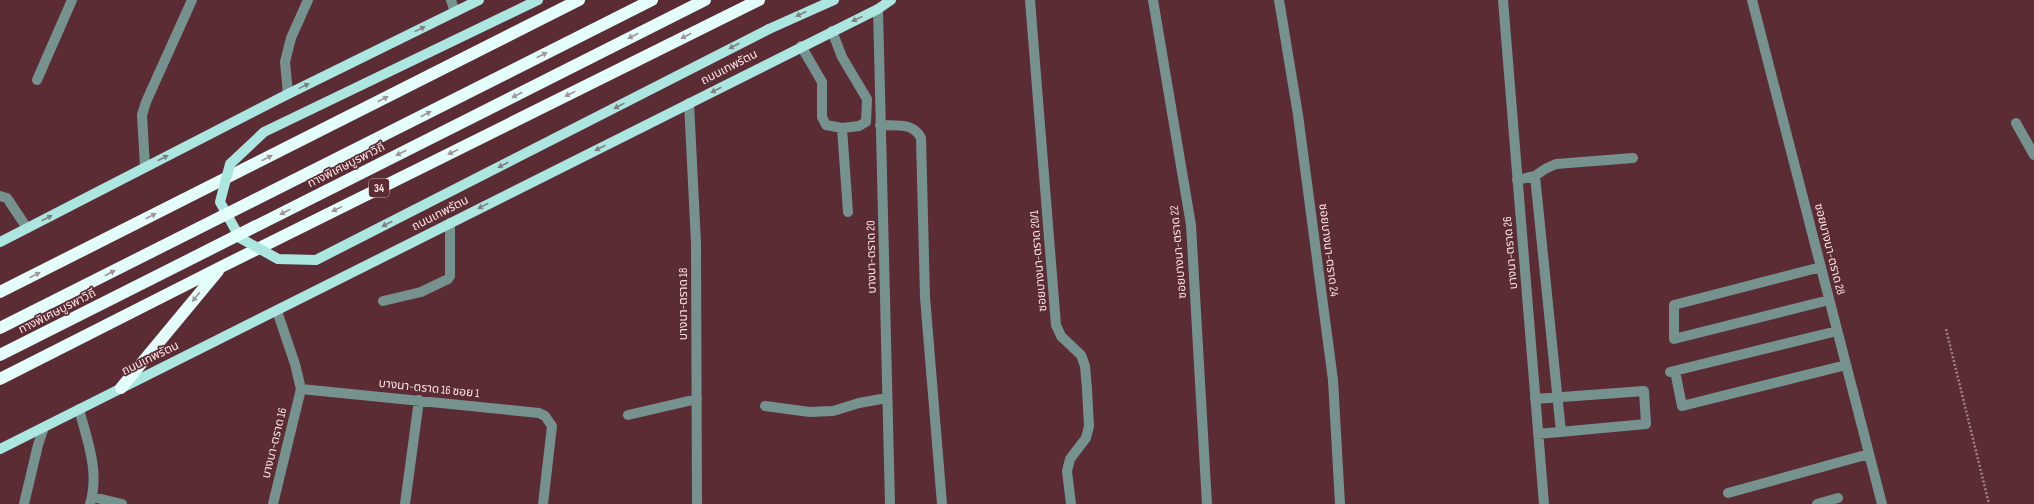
<svg xmlns="http://www.w3.org/2000/svg" width="2034" height="504" viewBox="0 0 2034 504" font-family="'Sofia Sans Condensed','Noto Sans Thai',sans-serif">
<style>
.lines{fill:none;stroke-linecap:round;stroke-linejoin:round}
.path{stroke:#a47f85;stroke-width:2.5;stroke-dasharray:2 2;stroke-linecap:butt}
.minor{stroke:#76928f;stroke-width:10}
.major{stroke:#abe6e1;stroke-width:10}
.highway{stroke:#e3fefb;stroke-width:12}
.major-bridge{stroke:#abe6e1;stroke-width:10}
.highway-bridge{stroke:#e3fefb;stroke-width:12}
.oneway{fill:#7f8082}
.oneway2{fill:#9f9598}
.labels{text-anchor:middle;stroke-width:3.5;stroke-linejoin:round;paint-order:stroke}
.shield{fill:#5b2c34;stroke:#cbabb0;stroke-width:1}
.shield-label{font-size:11px;font-weight:bold;fill:#fbe2e5}
.street-label{font-size:12px;fill:#fbe2e5;stroke:#5b2c34}
</style>
<rect width="100%" height="100%" fill="#5b2c34"/>
<g class="lines">
<path class="path" d="M1946 329 1989 504"/>
<path class="minor" d="M451 0 455 12
M1030 0 1056 325 1061 336 1081 355 1085 366 1087 389 1089 426 1086 438 1070 459 1067 471 1071 504
M1153 0 1191 225 1207 504
M1279 0 1298 115 1333 380 1340 504
M1503 0 1544 504
M1752 0 1882 504
M878 9 890 504
M832 31 842 57 867 99 866 122 859 126 842 128
M801 46 822 82V117L826 125 842 128 848 212
M37 80 72 0
M288 94 285 62 291 38 308 0
M689 103 696 243 697 504
M2016 123 2034 155
M880 125C896 126 913 122 921 138L925 297 942 504
M145 167 142 115 146 102 192 0
M1535 176 1561 432
M1517 180 1535 176 1545 169 1556 164 1633 158
M0 196 7 198 27 228
M1821 267 1674 305V339L1829 300
M383 301 421 292 448 279 450 276V223
M1675 371 1682 406 1846 365
M1670 372 1837 331
M301 389 539 413 545 416 552 426 543 504
M1535 399 1644 391 1646 424 1538 434
M765 406 810 412 833 411 859 403 887 398
M79 409C87 440 100 472 90 504
M628 415 697 399
M1728 493 1869 454
M93 497 122 504
M24 504 38 445 44 427
M273 504 301 389 295 364 277 311
M405 504 419 400
M1817 504 1838 498"/>
<path class="major" d="M769 29 834 0
M0 242 288 94 479 0
M0 449 878 9 891 0"/>
<path class="highway" d="M0 292 579 0
M0 379 221 267 759 0
M121 388 218 271"/>
<path class="major-bridge" d="M538 0 264 132 230 164 220 202 240 238 278 259 316 260 769 29"/>
<path class="highway-bridge" d="M0 328 652 0
M0 355 705 0"/>
</g>
<defs><path id="oneway-solid" d="M-6-.8H1V-3.2L6.5 0L1 3.2V.8H-6Z"/></defs>
<g class="oneway">
<use href="#oneway-solid" transform="translate(801 14) rotate(156)"/>
<use href="#oneway-solid" transform="translate(857 19) rotate(154)"/>
<use href="#oneway-solid" transform="translate(420 29) rotate(-26)"/>
<use href="#oneway-solid" transform="translate(734 46) rotate(153)"/>
<use href="#oneway-solid" transform="translate(304 86) rotate(-26)"/>
<use href="#oneway-solid" transform="translate(716 90) rotate(153)"/>
<use href="#oneway-solid" transform="translate(619 106) rotate(153)"/>
<use href="#oneway-solid" transform="translate(600 148) rotate(153)"/>
<use href="#oneway-solid" transform="translate(163 158) rotate(-27)"/>
<use href="#oneway-solid" transform="translate(503 165) rotate(153)"/>
<use href="#oneway-solid" transform="translate(483 206) rotate(153)"/>
<use href="#oneway-solid" transform="translate(47 218) rotate(-27)"/>
<use href="#oneway-solid" transform="translate(387 224) rotate(153)"/>
</g>
<g class="oneway2">
<use href="#oneway-solid" transform="translate(633 36) rotate(153)"/>
<use href="#oneway-solid" transform="translate(686 36) rotate(153)"/>
<use href="#oneway-solid" transform="translate(542 55) rotate(-27)"/>
<use href="#oneway-solid" transform="translate(570 94) rotate(154)"/>
<use href="#oneway-solid" transform="translate(517 95) rotate(153)"/>
<use href="#oneway-solid" transform="translate(383 99) rotate(-27)"/>
<use href="#oneway-solid" transform="translate(426 114) rotate(-27)"/>
<use href="#oneway-solid" transform="translate(453 152) rotate(154)"/>
<use href="#oneway-solid" transform="translate(401 153) rotate(153)"/>
<use href="#oneway-solid" transform="translate(267 158) rotate(-27)"/>
<use href="#oneway-solid" transform="translate(337 209) rotate(154)"/>
<use href="#oneway-solid" transform="translate(285 212) rotate(153)"/>
<use href="#oneway-solid" transform="translate(151 216) rotate(-27)"/>
<use href="#oneway-solid" transform="translate(110 273) rotate(-27)"/>
<use href="#oneway-solid" transform="translate(35 275) rotate(-27)"/>
<use href="#oneway-solid" transform="translate(196 297) rotate(129)"/>
</g>
<g class="labels">
<rect class="shield" x="369" y="179" width="20" height="18" rx="3"/>
<g class="shield-label">
<text x="379" y="192">34</text>
</g>
<g class="street-label">
<text transform="translate(729 67) rotate(-27)" y="4">ถนนเทพรัตน</text>
<text transform="translate(346 165) rotate(-27)" y="4">ทางพิเศษบูรพาวิถี</text>
<text transform="translate(440 213) rotate(-27)" y="4">ถนนเทพรัตน</text>
<text transform="translate(1830 249) rotate(76)" y="4">ซอยบางนา-ตราด 28</text>
<text transform="translate(1329 250) rotate(83)" y="4">ซอยบางนา-ตราด 24</text>
<text transform="translate(1178 252) rotate(-95)" y="4">ซอยบางนา-ตราด 22</text>
<text transform="translate(1510 253) rotate(-95)" y="4">บางนา-ตราด 26</text>
<text transform="translate(871 257) rotate(-91)" y="4">บางนา-ตราด 20</text>
<text transform="translate(1038 261) rotate(-95)" y="4">ซอยบางนา-ตราด 20/1</text>
<text transform="translate(683 304) rotate(-90)" y="4">บางนา-ตราด 18</text>
<text transform="translate(57 311) rotate(-27)" y="4">ทางพิเศษบูรพาวิถี</text>
<text transform="translate(150 358) rotate(-26)" y="4">ถนนเทพรัตน</text>
<text transform="translate(429 388) rotate(6)" y="4">บางนา-ตราด 16 ซอย 1</text>
<text transform="translate(274 443) rotate(-76)" y="4">บางนา-ตราด 16</text>
</g>
</g>
</svg>
